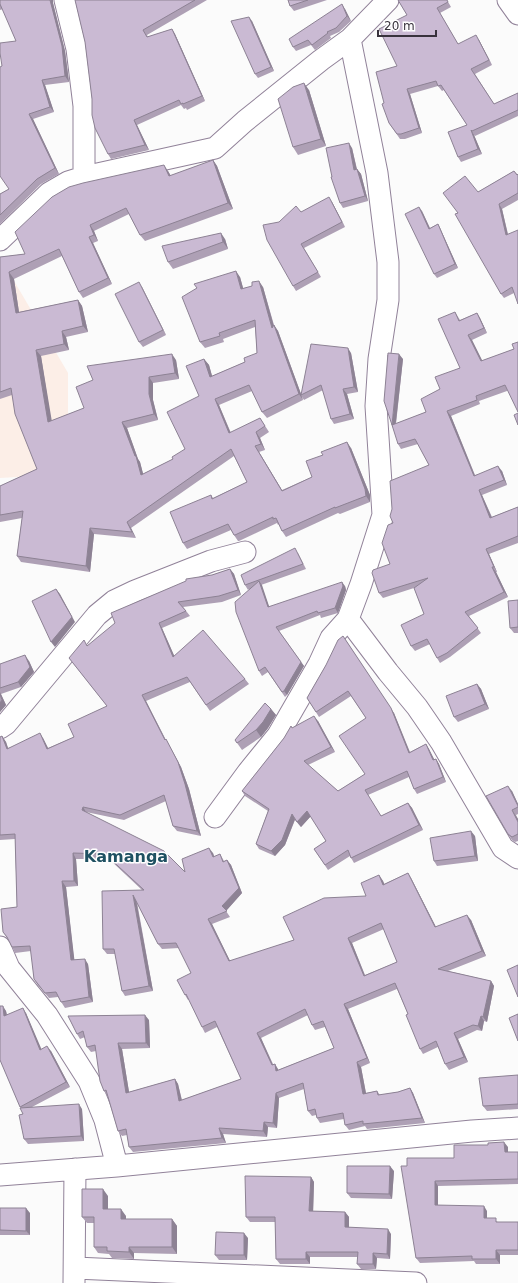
<svg xmlns="http://www.w3.org/2000/svg" width="518" height="1283" viewBox="0 0 518 1283" font-family="'DejaVu Sans',sans-serif">
<style>
.commercial{fill:#fceee7}
.lines{fill:none;stroke-linecap:round;stroke-linejoin:round}
.minor-casing{stroke:#918299;stroke-width:23}
.minor{stroke:#fff;stroke-width:21}
.wall{fill:#aea0b5;fill-rule:evenodd}
.shaded-wall{fill:#8d8294}
.building{fill:#cabad3;stroke:#8d8294;fill-rule:evenodd}
.labels{text-anchor:middle;stroke-width:3;stroke-linejoin:round;paint-order:stroke}
.district-label{font-size:16px;font-weight:bold;fill:#1f5162;stroke:#fff}
</style>
<rect width="100%" height="100%" fill="#fbfbfb"/>
<path class="commercial" d="M0 257 68 373V474L0 478Z"/>
<g class="lines">
<g class="minor-casing">
<path id="minor" d="M65 0 77 49 84 106V177
M508 0 518 14
M0 240 49 193 68 182 84 177 215 148 245 121 321 60 350 39 388 0
M348 619 388 672 417 707 441 742 503 848 518 858
M0 728 6 724 97 615 114 601 135 591 211 561 245 552
M215 817 248 772 278 735 319 664 331 638 348 619 361 584 383 515 376 406 379 359 388 300V262L377 173 350 39
M0 947 9 968 47 1015 89 1081 105 1120 117 1166
M0 1175 117 1166 472 1131 518 1128
M75 1268 416 1283
M74 1283 75 1169"/>
</g>
<use href="#minor" class="minor"/>
</g>
<path class="wall" d="M0 0 53 3 65 51 69 82 45 85 54 112 33 119 59 174 41 184 0 224V194L9 189 2 66 16 41 3 9 0 10Z
M75 0H207L147 35 148 37 172 29 175 34 205 101 187 110 186 108 184 109 181 105 137 125 149 150 111 159 108 154 92 99 85 42Z
M288 0H327L294 11 290 6Z
M398 0H447L451 7 440 13 458 44 479 40 492 65 475 74 494 104 518 93V116L475 136 474 135 482 154 461 162 458 157 467 125 444 90 442 91 438 86 410 94 422 133 405 139H400L389 123 384 103 397 66 407 15Z
M345 9 351 21 339 32 330 36 331 38 315 50 311 45 296 51 293 47Z
M252 21 274 71 258 78 255 74Z
M309 90 326 146 298 155 293 147Z
M352 148 357 169 361 174 368 201 343 208 340 203 332 177Z
M213 160 217 166 233 209 145 241 140 235 129 214 94 231 98 241 93 243 112 284 83 298 79 292 62 256 14 279 19 312 78 300 82 306 88 332 66 337 69 350 41 356 51 421 84 408 176 360 179 379 153 383V400L158 420 127 428 138 459 140 462 143 474 173 459 185 449 199 396 204 359 209 365 212 376 245 362 257 353 255 327 223 339 224 342 205 348 200 342 240 277 243 288 263 287 274 325 278 331 301 394 351 353 358 392 347 394 354 419 334 424 331 419 323 390 304 400 302 397 303 400 267 418 262 412 252 391 219 405 231 433 260 418 269 432 260 438 265 450 259 452 282 490 312 477 351 448 370 495V502L340 514 338 513 286 537 282 531 279 524 278 525 277 523 239 541H238L234 535 231 530 187 549 183 543 211 495 213 498 247 482 234 456 131 528 136 538 94 534 90 572 21 562 17 556 22 518 0 522V486L37 469 12 395 0 399V257L25 254 168 171 171 176Z
M514 171 517 174H518V200L502 209 508 234 514 293 504 298 501 294 457 213 478 192Z
M332 202 345 227 304 248 321 277 296 291 293 286 279 222 301 212Z
M422 211 430 228 438 224 440 228 458 268 437 278 434 274Z
M225 239 228 249 173 269 168 262Z
M142 287 166 335 143 347 139 342Z
M455 312 460 320 477 313 480 318 487 333 472 340 482 361 514 349 518 342 507 391 479 401 480 404 451 416 475 475 502 471 507 485 482 495 492 517 518 507V543L489 554 497 572H496L508 597 469 616 481 633 450 657 440 663 437 658 430 644 415 651 411 646 424 614 414 588 383 598 379 593 390 564 393 523 429 465 418 444 401 449 398 444 387 355 403 359 396 424 426 412 440 389 460 368Z
M298 553 306 569 261 585 269 607 345 586 346 590 338 613 321 618 320 615 279 631 304 666 287 695 285 697 268 672 262 676 259 671 249 589 248 590 245 585Z
M230 569 234 574 241 595 222 602 183 607 190 616 162 628 174 656 245 679 249 684 210 711 190 682 146 701 166 740 169 745 181 767 189 789 201 836 177 831 173 826 166 801 124 820 86 812 185 872 213 853 214 857 220 854 224 861 227 860 231 865 242 893 226 911 230 917 212 924 230 961 294 940 366 896 379 875 383 881 384 884 408 873 411 878 436 927 471 920 486 956 448 971 491 981 494 986 487 1022 484 1021 482 1031 477 1030 458 1039 468 1062 449 1070 445 1064 438 1047 423 1054 420 1049 408 1014 397 989 348 1009 370 1063 361 1067 366 1093 377 1091 380 1095 398 1092 410 1088 413 1093 425 1123 367 1129 365 1126 349 1130 345 1125 344 1119 320 1123 317 1118 316 1115 312 1116 308 1111 304 1089 279 1098 277 1128 268 1127 267 1137 223 1134 226 1143 133 1152 129 1147 127 1135 122 1136 118 1131 107 1095 104 1091 96 1051 91 1052 87 1047 85 1037 80 1039 77 1034 68 1016 149 1020 150 1048 122 1049 129 1092 175 1079 178 1084 182 1100 241 1079 217 1027 205 1033 202 1027 189 999 188 1000 185 995 191 973 179 948 162 949 158 944 137 902 153 991 125 996 122 991 115 954H107L103 949 142 890 109 859H76L78 886 66 887 74 960 88 964 93 1002 65 1008 58 997 49 998 37 984 34 979 31 951 15 953 8 939 3 932 17 907 15 839 0 840V737L2 736 6 742 8 748 43 738 48 748 74 737 107 706 69 658 88 645 212 575ZM384 929 397 962 365 975 352 943ZM308 1015 312 1025 315 1030 325 1027 334 1048 278 1070 275 1064H273L261 1038Z
M518 600V633H514L510 628Z
M29 661 34 672 21 687 1 694 6 705 0 712V664Z
M326 665 394 713 410 752 426 744 429 749 434 759H436L439 764 446 782 417 794 414 789 409 777 368 795 381 816 408 803 412 808 423 830 354 863 350 856 328 870 314 849 326 841 311 816 301 827 295 820 285 845 275 856 259 849 256 844 268 811 245 796 242 791 292 728 318 721 335 752 308 765 338 791 365 774 366 718 351 696 319 717 307 698Z
M477 684 481 689 489 709 458 722 454 717Z
M271 709 276 715 268 728 261 737 242 750 235 740Z
M512 791 518 804V814L516 815 518 819V841L515 842 512 840 508 834Z
M475 836 478 861 437 866 434 861Z
M0 1006 6 1011 7 1015 26 1013 41 1050 51 1051 70 1087 32 1107 82 1109 84 1141 28 1144 24 1139 23 1114 1 1061H0Z
M518 1075V1109L487 1111 483 1106Z
M508 1147V1152H518V1184L438 1186V1205L487 1211V1218L498 1222H518V1255H500V1264H476L474 1261 420 1263 416 1258 407 1166 454 1158Z
M394 1171 392 1199 351 1198 347 1193Z
M311 1177 314 1182 313 1211 345 1212 349 1217V1227L391 1234 390 1259 377 1258 376 1269H361L357 1264 358 1257H310V1264H280L276 1259 275 1222H250L246 1217Z
M108 1196V1209L126 1216V1219H172L177 1226V1254L134 1253V1259L112 1258 109 1254 98 1253 94 1247V1223H87L82 1217Z
M0 1208 30 1213V1235H0Z
M248 1238 247 1260H219L215 1255Z"/>
<path class="shaded-wall" d="M50 0H53V3L65 51 69 82 65 76Z
M342 4 345 9 351 21 347 16Z
M249 17 252 21 274 71 271 67Z
M172 29 175 34 205 101 202 96Z
M476 35 479 40 492 65 489 60Z
M42 80 45 85 54 112 50 107Z
M304 83 309 90 326 146 321 139Z
M407 89 410 94 422 133 419 128Z
M29 114 33 119 59 174 55 168Z
M134 120 137 125 149 150 145 145Z
M471 130 474 135 482 154 478 149Z
M349 143 352 148 358 175 354 170Z
M213 160 217 166 233 209 228 203Z
M164 165 168 171 174 182 169 176Z
M357 169 361 174 368 201 365 196Z
M329 197 332 202 345 227 342 222Z
M499 204 502 209 509 240 506 235Z
M419 207 422 211 432 233 429 229Z
M438 224 440 228 458 268 455 264Z
M90 225 94 231 98 241 94 235Z
M221 233 225 239 228 249 223 242Z
M89 237 93 243 112 284 108 278Z
M236 271 240 277 245 295 241 289Z
M9 272 14 279 20 319 16 313Z
M259 281 263 287 276 334 272 328Z
M139 282 142 287 166 335 163 330Z
M78 300 82 306 88 332 83 326Z
M477 313 480 318 487 333 484 328Z
M274 325 278 331 301 394V395L303 400 299 394Z
M62 331 66 337 69 350 64 344Z
M468 335 472 340 485 366 481 361Z
M348 348 351 353 358 392 354 387Z
M36 350 41 356 53 428 48 422Z
M172 354 176 360 179 379 175 373Z
M399 354 403 359 395 430 392 425Z
M204 359 209 365 214 383 210 377Z
M149 377 153 383V400L158 420 154 414 149 394Z
M343 389 347 394 354 419 350 414Z
M215 399 219 405 233 439 229 433Z
M447 411 451 416 477 481 474 476Z
M122 422 127 428 138 459 140 462 145 481 141 475Z
M256 432 260 438 265 450 261 444Z
M347 442 351 448 370 495V502L366 496Z
M255 446 259 452 286 497 282 491Z
M498 466 502 471 507 485 504 480Z
M479 490 482 495 494 523 490 518Z
M127 522 131 528 136 538 132 532Z
M90 528 94 534 90 572 86 566Z
M486 549 489 554 497 572 494 567Z
M492 567 496 572 508 597 504 592Z
M230 569 234 574 241 595 238 590Z
M259 581 262 585 271 612 268 607Z
M342 582 345 586 346 590 338 613 335 608Z
M56 589 60 594 75 622 55 647 51 642Z
M159 623 162 628 177 662 173 657Z
M343 636 394 713 412 758 409 753Z
M25 655 29 661 34 672 21 687 18 682Z
M301 662 304 666 287 695 284 691Z
M477 684 481 689 489 709 485 704Z
M0 692 6 705 0 712Z
M142 695 146 701 168 745 165 740Z
M271 709 276 715 268 728 261 737 256 730Z
M314 716 318 721 335 752 331 747Z
M40 733 43 738 51 754 47 749Z
M2 736 6 742 10 754 7 749Z
M166 739 169 745 181 767 189 789 201 836 197 831Z
M426 744 429 749 437 765 433 760Z
M436 759 439 764 446 782 443 777Z
M508 786 512 791 518 804V806Z
M408 803 412 808 423 830 419 825Z
M83 807 86 812 82 810Z
M512 810 518 819V822Z
M307 811 311 816 301 827 297 822Z
M292 814 295 819 285 845 275 856 271 851Z
M471 831 475 836 478 861 475 856Z
M209 848 213 853 216 862 213 857Z
M73 853 76 859 78 886 74 881Z
M227 860 231 865 242 893 226 911 222 906Z
M408 873 411 878 439 933 435 927Z
M379 875 383 881 387 890 383 885Z
M62 881 66 887 75 965 71 960Z
M133 895 136 900 153 991 149 986Z
M467 915 471 920 486 956 482 951Z
M208 919 212 924 233 967 229 961Z
M348 938 352 943 367 981 364 976Z
M85 959 88 964 93 1002 89 997Z
M491 981 494 986 487 1022 483 1017Z
M344 1004 348 1009 370 1063 367 1058Z
M3 1006 6 1011 8 1021 4 1016Z
M23 1008 26 1013 44 1055 40 1050Z
M145 1015 149 1020 150 1048 146 1043Z
M481 1016 484 1021 482 1031 478 1026Z
M257 1033 261 1038 275 1070V1064L278 1069 279 1076 272 1065Z
M454 1033 458 1039 468 1062 464 1057Z
M118 1043 122 1049 130 1098 126 1093Z
M47 1046 51 1051 70 1087 66 1082Z
M357 1062 361 1067 367 1099 363 1094Z
M175 1079 178 1084 183 1106 179 1101Z
M410 1088 413 1093 425 1123 422 1118Z
M276 1093 279 1098 277 1128 273 1123Z
M79 1104 82 1109 84 1141 81 1136Z
M264 1122 268 1127 267 1137 263 1131Z
M219 1128 223 1134 226 1143 222 1138Z
M504 1142 508 1147V1157L505 1152Z
M390 1166 394 1171 392 1199 389 1194Z
M311 1177 314 1182 313 1216 309 1211Z
M435 1181 438 1186V1210L435 1205Z
M103 1189 108 1196V1216L103 1209Z
M484 1206 487 1211V1223L484 1218Z
M26 1208 30 1213V1235L26 1231Z
M121 1209 126 1216V1226L121 1219Z
M345 1212 349 1217V1232L345 1227Z
M172 1219 177 1226V1254L172 1247Z
M388 1229 391 1234 390 1259 387 1254Z
M244 1233 248 1238 247 1260 244 1255Z
M129 1247 134 1253V1259L129 1252Z
M496 1250 500 1255V1264L496 1259Z
M306 1252 310 1257V1264L306 1259Z
M373 1253 377 1258 376 1269 373 1264Z"/>
<path class="building" d="M0 0H50L62 46 65 76 42 80 50 107 29 114 55 168 37 179 0 215V194L9 189 0 176V67L2 66 0 53V43L16 41 0 4Z
M75 0H195L143 30 147 37 172 29 202 96 183 104V103L181 104 179 100 134 120 145 145 108 154 95 128 92 115V99L85 42Z
M288 0H308L290 6Z
M398 0H447L448 2 437 8 458 44 476 35 489 60 471 69 494 104 518 93V110L472 131 471 130 478 149 458 157 448 132 467 125 441 85 438 86 436 81 407 89 419 128 401 134H397L389 123 382 104 384 103 376 72 397 66 379 29 407 15Z
M342 4 347 16 336 28 327 32 328 33 312 45 308 40 293 47 289 39Z
M249 17 271 67 255 74 231 21Z
M304 83 321 139 293 147 278 99 293 87Z
M349 143 354 170 357 169 365 196 340 203 331 177H332L326 148Z
M213 160 228 203 140 235 126 208 90 225 94 235 89 237 108 278 79 292 59 249 9 272 16 313 78 300 83 326 62 331 64 344 36 350 48 422 84 408 76 387 93 380 87 366 172 354 175 373 149 377V394L154 414 122 422 135 456H136L141 475 173 459 172 457 185 449 167 412 199 396 186 366 204 359 210 377 245 362 244 358 257 353 255 320 219 333 220 336 200 342 182 297 197 288 194 284 236 271 241 289 252 286V282L259 281 272 328 274 325 299 394 262 412 249 385 215 399 229 433 260 418 265 426 256 432 261 444 255 446 282 491 312 477 306 461 323 455 321 452 347 442 365 489 366 496 335 508V507L282 531 276 518 273 519V517L235 535H234L228 524 183 543 170 512 211 495 212 499 247 482 231 449 127 522 132 532 90 528 86 566 17 556 23 511 0 515V486L37 469 15 414 11 388 0 392V257L25 254 15 232 52 197 69 187 83 183 164 165 169 176Z
M514 171 517 175 518 174V193L499 204 506 235 518 230V304L512 287 501 294 455 214 458 213 443 193 465 176 478 192Z
M329 197 342 222 301 244 318 272 293 286 267 240 263 225 279 222 296 206 301 212Z
M419 207 429 229 438 224 455 264 434 274 405 214Z
M221 233 223 242 168 262 162 246Z
M139 282 163 330 139 342 115 294Z
M455 312 459 321 477 313 484 328 468 335 481 361 514 349 512 344 518 342V412L505 385 476 396 477 400 447 411 474 476 498 466 504 480 479 490 490 518 518 507V536L486 549 494 567H492L504 592 465 612 478 628 447 653 437 658 427 639 411 646 401 625 424 614 414 588 428 578 379 593 372 573 373 570 390 564 382 543 388 525 393 523 390 516 392 509 390 481 429 465 415 439 398 444 392 425 426 412 421 399 440 389 435 377 460 368 438 319Z
M311 344 348 348 354 387 343 389 350 414 331 419 321 385 301 395Z
M388 353 399 354 392 425 384 401Z
M518 413V425L514 415Z
M295 548 303 564 245 585 241 575Z
M230 569 238 590 219 596 178 602 186 611 159 623 173 657 203 630 245 679 206 705 187 677 142 695 165 740 166 739 178 762 185 784 197 831 173 826 164 795 120 815 83 807 82 810 164 851 185 872 182 859 209 848 213 857 220 854 223 862 227 860 239 888 222 906 227 911 208 919 229 961 294 940 283 917 324 898 366 896 361 883 379 875 383 885 408 873 435 927 467 915 482 951 438 969 491 981 483 1017 481 1016 478 1026 473 1025 454 1033 464 1057 445 1064 436 1041 420 1049 406 1015 408 1014 395 983 344 1004 367 1058 357 1062 363 1094 377 1091 378 1095 398 1092 410 1088 422 1118 363 1124V1121L345 1125 343 1113 317 1118 315 1109 308 1111 303 1083 276 1093 273 1123 264 1122 263 1131 219 1128 222 1138 129 1147 126 1129 118 1131 106 1090 104 1091 100 1081 95 1045 87 1047 83 1031 77 1034 68 1016 145 1015 146 1043H118L126 1093 175 1079 179 1101 241 1079 215 1021 202 1027 186 994 185 995 177 980 191 973 176 943 158 944 133 895 149 986 122 991 114 949H103L102 891 144 890 105 854 73 853 74 881H62L71 960 85 959 89 997 61 1002 56 992 45 993 34 979 30 946 12 947 7 937 3 932 1 909 17 907 15 834 0 835V737L2 736 7 749 40 733 47 749 74 737 68 724 107 706 69 658 84 640 87 646 115 623 111 613 186 581V579L212 575ZM381 923 397 962 364 976 348 938ZM305 1009 312 1025 323 1021 334 1048 276 1071 275 1064 272 1065 257 1033Z
M259 581 268 607 342 582 343 586 335 608 318 613 317 611 276 627 301 662 284 691 282 692 265 667 259 671 236 612 235 602Z
M56 589 72 617 51 642 32 601Z
M518 600V627L510 628 508 601Z
M343 636 391 708 409 753 426 744 433 760 436 759 443 777 414 789 407 771 365 790 381 816 408 803 419 825 351 858 348 850 325 865 314 849 326 841 307 811 297 822 292 814 282 840 271 851 256 844 269 809 242 791 284 738 291 726 292 728 314 716 331 747 304 761 338 791 365 774 339 736 366 718 348 691 316 712 307 698 326 665 338 640Z
M25 655 30 667 18 682 0 688V664Z
M477 684 485 704 454 717 446 696Z
M0 694 2 700 0 703Z
M265 703 271 709 263 722 256 730 237 743 235 740Z
M508 786 518 806V807L512 810 518 822V834L512 837 508 834 486 796Z
M471 831 475 856 434 861 430 838Z
M518 965V997L507 970Z
M0 1006H3L4 1016 23 1008 40 1050 47 1046 66 1082 20 1107 0 1060Z
M518 1014V1041L509 1018Z
M518 1075V1104L483 1106 479 1078Z
M79 1104 81 1136 24 1139 19 1115 23 1114 20 1108Z
M504 1142 505 1152H518V1179L435 1181V1205L484 1206V1218H496V1222H518V1250H496V1259H472V1256L416 1258 401 1166H407V1158H454V1145H488V1143Z
M347 1166H390L389 1194 347 1193Z
M245 1176 311 1177 309 1211 345 1212V1227L388 1229 387 1254 373 1253V1264H357L358 1252H306V1259H276L275 1217H246Z
M82 1189H103V1209H121V1219H172V1247H129V1252L107 1251V1247H94V1217H82Z
M0 1208H26V1231L0 1230Z
M216 1232 244 1233V1255H215Z"/>
<g class="labels">
<g class="district-label">
<text x="126" y="862">Kamanga</text>
</g>
</g>
<path d="M378 30v6h58v-6" fill="none" stroke="#38323c" stroke-width="2"/>
<text x="384" y="30" font-size="12" fill="#38323c" stroke="#ffffff" stroke-width="3" paint-order="stroke">20 m</text>
</svg>
